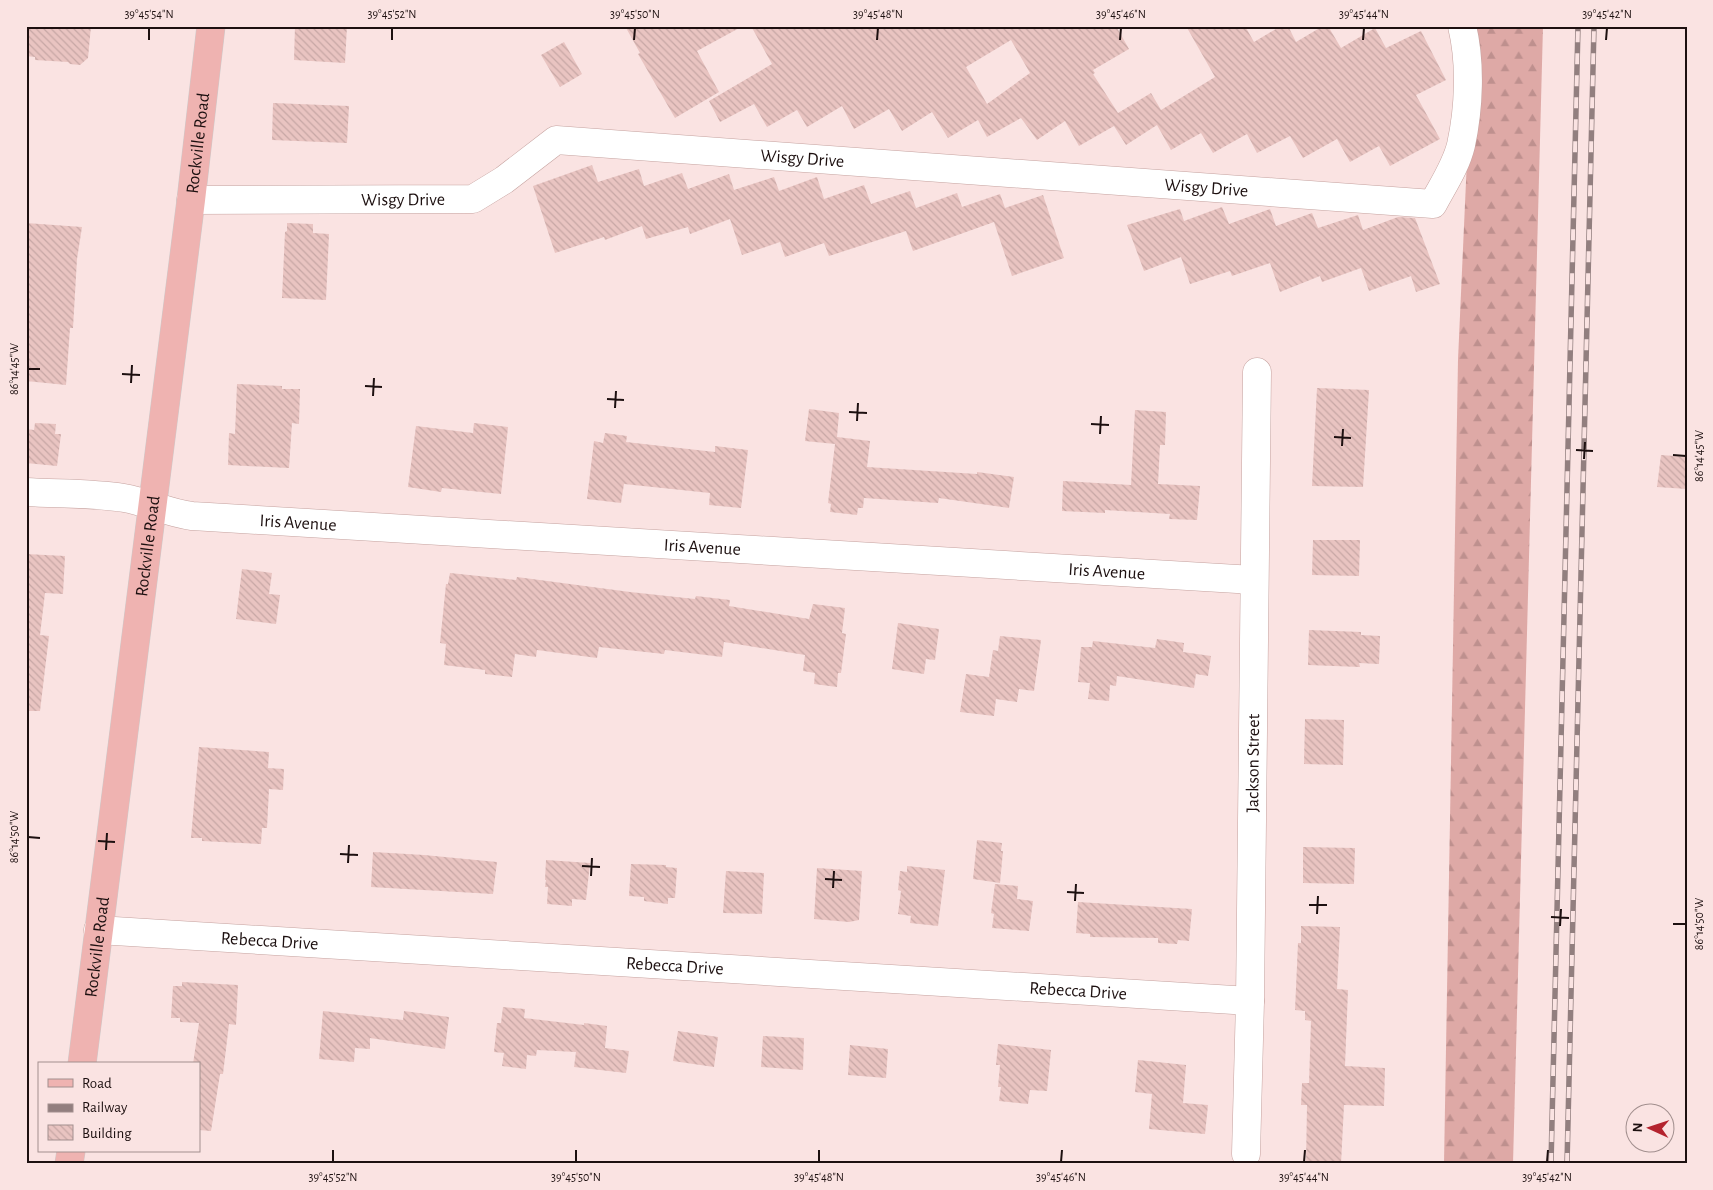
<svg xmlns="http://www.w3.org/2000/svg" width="1713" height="1190" viewBox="0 0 1713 1190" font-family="'Alegreya Sans',sans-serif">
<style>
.forest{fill:url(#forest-firs)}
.building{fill:url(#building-back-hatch);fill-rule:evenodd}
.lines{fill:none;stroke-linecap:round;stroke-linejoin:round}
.minor-casing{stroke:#c5a29f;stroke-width:29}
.primary-casing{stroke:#cdcaca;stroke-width:29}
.minor{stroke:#fff;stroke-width:28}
.primary{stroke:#efb3b1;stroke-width:28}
.rail-casing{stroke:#927f7f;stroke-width:5.5}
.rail{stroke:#fae3e2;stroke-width:4;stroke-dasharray:11;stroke-linecap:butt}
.ticks{fill:none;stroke:#1d1010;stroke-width:2}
.labels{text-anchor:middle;stroke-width:5;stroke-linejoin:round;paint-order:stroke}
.street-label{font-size:18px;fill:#1d1010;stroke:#fae3e2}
.neatline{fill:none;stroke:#1d1010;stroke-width:2}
.ticks-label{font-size:12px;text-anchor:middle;fill:#1d1010}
</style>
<defs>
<pattern id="forest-firs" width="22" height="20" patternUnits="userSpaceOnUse" patternTransform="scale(1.25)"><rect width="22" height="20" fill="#dea9a6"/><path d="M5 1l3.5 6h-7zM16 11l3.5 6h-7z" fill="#be908e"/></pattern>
<pattern id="building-back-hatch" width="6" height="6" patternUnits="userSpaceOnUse" patternTransform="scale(1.25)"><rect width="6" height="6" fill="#e9c4c1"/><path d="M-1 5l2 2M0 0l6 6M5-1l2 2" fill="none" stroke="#c7a7a5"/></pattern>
</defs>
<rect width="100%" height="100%" fill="#fae3e2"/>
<path class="forest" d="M1473 26H1543L1513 1164H1444L1458 360Z"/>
<path class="building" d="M26 26H91L88 58 80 65 70 64 68 62 35 60V57L26 56Z
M295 26H347L345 63 294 60Z
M625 26H743L697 51 719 92 675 118 638 54 640 53Z
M751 26H1116L1129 49 1093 70 1095 73 1093 74 1118 113 1151 93 1161 110 1215 77 1186 26H1245L1254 42 1281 26H1288L1296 42 1323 26H1328L1341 48 1375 28 1386 48 1421 31 1446 80 1416 95 1440 139 1390 166 1379 146 1350 162 1337 139 1303 158 1290 136 1257 153 1247 134 1213 153 1201 133 1171 150 1157 125 1126 145 1114 126 1079 146 1065 121 1037 140 1021 118 987 137 978 120 948 138 932 112 902 131 889 109 854 129 842 106 807 127 797 110 767 127 754 104 720 122 709 101 772 64ZM1011 40 1030 73 987 104 966 67Z
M564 42 582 74 560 87 541 55Z
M273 103 349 106 347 143 272 140Z
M592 165 598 182 639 169 644 186 682 173 688 189 729 174 734 190 774 177 779 191 817 177 824 199 864 185 871 204 910 191 916 208 957 193 962 207 1000 194 1005 208 1043 195 1064 258 1012 276 994 222 913 251 906 231 829 256 824 243 785 257 780 242 742 255 730 219 690 234 688 227 646 239 642 226 605 240 604 237 555 253 533 186Z
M1222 207 1229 224 1270 209 1276 226 1312 213 1318 228 1358 215 1363 230 1398 217 1415 218 1440 284 1416 292 1411 276 1369 291 1361 268 1322 282 1320 276 1280 292 1270 263 1232 276 1230 271 1190 284 1181 257 1144 271 1127 225 1180 209 1184 221Z
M26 223 82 227 77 259 73 328H70L66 385 26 381Z
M287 223 313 224V233L329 234 326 300 282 298 285 232 287 231Z
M237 384 282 386V389H300L299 424 292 423 289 468 228 465 229 433 235 434Z
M1317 388 1369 390 1363 487 1312 486Z
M809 409 839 413 837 437 870 441 867 467 977 474V472L1014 477 1009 508 939 498 938 503 864 498 863 508H858L857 515 830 512 831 504 828 503 835 444 805 441Z
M1135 410 1166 412 1165 445H1160L1158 484 1200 486 1197 520 1169 519 1170 514 1105 510V513L1062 511 1063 481 1131 485Z
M35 423 56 424 55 434H61L57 466 26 463V429L34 430Z
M474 423 508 427 501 494 442 488 441 492 408 487 416 426 473 433Z
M605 433 627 436 626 442 715 452V446L748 450 741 508 709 505 710 493 624 484 621 503 587 499 594 441 603 443Z
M1661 455 1687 457V489L1657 487Z
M1313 540H1360L1359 576 1312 575Z
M26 554 65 556 63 594 45 593 40 635 49 636 40 711H26Z
M242 569 272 573 269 594 280 595 276 624 236 619Z
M450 573 516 580 517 577 630 592 695 599 696 596 730 600 729 606 809 619 813 604 845 608 842 633 846 634 841 673H838L837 687 814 684 815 673 803 671 805 655 724 642 722 657 665 650 664 654 599 647 597 658 537 650 536 657 515 654 512 677 485 674V670L444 665 446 644 440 643 446 584H448Z
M898 623 939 629 935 660 926 659 924 674 892 669Z
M1309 630 1361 632V635L1380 636 1379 664 1359 663 1360 667 1308 665Z
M1000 636 1041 640 1034 691 1019 689 1017 702 996 699 994 716 960 712 966 674 989 677 993 650 998 651Z
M1157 639 1184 643 1183 652 1211 656 1208 676 1196 674 1194 688 1117 676 1116 686 1110 685 1109 701 1088 699 1090 683 1078 682 1081 647H1092L1093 641 1155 648Z
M1305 719 1344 720 1343 765 1304 764Z
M199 747 269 752 268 768 284 769 283 790 269 789 267 828H262L261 844 202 841V838H191Z
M977 840 1002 843 1001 851H1003L1000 883 973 879Z
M1303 847 1355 848 1354 884 1303 883Z
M373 852 424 855 497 862 493 894 371 887Z
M546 860 590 863 586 900 572 899V906L547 904 548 887H545L546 880H545Z
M631 864 666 865V867L677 868 675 898H668V904L644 901V897L629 896Z
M907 866 945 870 938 926 910 923 911 916 898 914 901 891 898 890 900 871 907 872Z
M817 868 862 871 859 920 849 922 814 919Z
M726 871 764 873 762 914 723 913Z
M995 884 1018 886 1017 899 1033 901 1029 931 992 928 994 914 991 913Z
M1078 902 1192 909 1189 941 1178 940 1177 944 1158 943V938L1090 937V934L1076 933Z
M1301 926 1340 927 1337 989 1348 990 1345 1066 1385 1068 1384 1106 1344 1105 1341 1164H1306L1307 1105H1301L1302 1083H1309L1311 1021 1305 1020V1011L1295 1010 1298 943H1301Z
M182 982 238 985 236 1025 229 1024 223 1074H220L211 1131 199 1130V1064H193L199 1023 180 1022V1018H171L173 986H182Z
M503 1007 525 1009 524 1018 584 1025V1023L607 1026 605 1048 629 1051 626 1073 574 1067 576 1052 537 1050 536 1056 527 1055 526 1069 502 1066 504 1053 494 1052 497 1023H501Z
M323 1011 403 1020 404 1011 449 1017 445 1049 370 1038V1049L355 1048 354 1062 319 1059Z
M678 1031 718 1037 714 1067 673 1061Z
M763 1036 804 1038 803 1070 761 1067Z
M998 1044 1051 1050 1047 1091 1030 1090 1028 1104 999 1101 1001 1087H998L1000 1065H996Z
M850 1045 888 1049 886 1078 848 1075Z
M1138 1060 1186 1065 1183 1103 1208 1105 1205 1134 1149 1129 1152 1094 1135 1092Z"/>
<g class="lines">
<g class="minor-casing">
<g id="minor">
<path id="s1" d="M191 200 473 199 504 180 556 140 1433 204C1443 185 1456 166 1461 145 1469 108 1471 63 1462 26"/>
<path id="s2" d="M26 492C58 494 92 493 124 498 147 502 168 513 192 516L1254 580"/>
<path id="s3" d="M98 930 1250 1001"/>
<path id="s4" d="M1246 1154 1250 1001 1257 372"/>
</g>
</g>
<g class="primary-casing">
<g id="primary">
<path id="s5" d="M82 1064 191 200 211 26"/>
<path d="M69 1164 71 1151"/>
</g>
</g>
<use href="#minor" class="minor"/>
<use href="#primary" class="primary"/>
<g class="rail-casing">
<path id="rail" d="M1551 1164 1578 26
M1567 1164 1594 26"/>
</g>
<use href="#rail" class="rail"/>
</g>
<path class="ticks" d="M149 40V28M392 40V28M634 40 635 28M877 40 878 28M1120 40 1121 28M1363 40 1364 28M1606 40 1607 28M28 369H40M122 374 140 375M131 383 132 365M365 386 382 387M373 396 374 378M607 399 624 400M615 408 616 391M849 412 867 413M857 421 858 403M1091 424 1109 425M1100 434 1101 416M1334 437 1351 438M1342 446 1343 429M1576 450 1593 451M1673 455 1686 456M1584 459 1585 442M28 837 40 838M98 841 115 842M106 850 107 833M340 854 358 855M348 863 349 845M582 866 600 867M591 876 592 858M825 879 842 880M833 888 834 871M1067 892 1084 893M1075 901 1076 884M1309 905H1327M1317 914 1318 896M1551 917 1569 918M1673 924H1686M1560 926 1561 909M333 1162V1150M576 1162V1150M819 1162V1150M1061 1162 1062 1150M1304 1162 1305 1150M1547 1162 1548 1150"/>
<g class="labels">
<g class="street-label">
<text dy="6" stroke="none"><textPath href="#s5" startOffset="928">Rockville Road</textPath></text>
<text dy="6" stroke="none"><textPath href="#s1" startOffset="631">Wisgy Drive</textPath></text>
<text dy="6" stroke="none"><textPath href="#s1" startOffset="1036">Wisgy Drive</textPath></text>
<text dy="6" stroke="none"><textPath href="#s1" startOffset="212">Wisgy Drive</textPath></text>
<text dy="6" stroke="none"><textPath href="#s2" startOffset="275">Iris Avenue</textPath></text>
<text dy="6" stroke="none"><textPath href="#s5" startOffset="522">Rockville Road</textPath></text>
<text dy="6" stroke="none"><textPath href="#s2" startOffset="680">Iris Avenue</textPath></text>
<text dy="6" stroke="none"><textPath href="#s2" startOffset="1085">Iris Avenue</textPath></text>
<text dy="6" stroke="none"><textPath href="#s4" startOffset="391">Jackson Street</textPath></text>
<text dy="6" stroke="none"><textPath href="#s3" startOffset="172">Rebecca Drive</textPath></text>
<text dy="6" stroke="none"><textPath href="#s5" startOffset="118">Rockville Road</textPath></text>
<text dy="6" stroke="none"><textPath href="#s3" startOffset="578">Rebecca Drive</textPath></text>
<text dy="6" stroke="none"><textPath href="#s3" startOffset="982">Rebecca Drive</textPath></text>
</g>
</g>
<rect width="1713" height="1190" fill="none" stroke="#fae3e2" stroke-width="55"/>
<rect x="38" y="1062" width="162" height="90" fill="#fae3e2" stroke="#a28f8e"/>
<rect x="48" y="1079" width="25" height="8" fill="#efb3b1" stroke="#a28f8e"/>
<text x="82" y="1088" font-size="15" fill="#1d1010">Road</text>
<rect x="48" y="1104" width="25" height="8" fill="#927f7f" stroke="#a28f8e"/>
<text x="82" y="1112" font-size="15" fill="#1d1010">Railway</text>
<rect x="48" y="1125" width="25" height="15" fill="url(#building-back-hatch)" stroke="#a28f8e"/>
<text x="82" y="1138" font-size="15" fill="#1d1010">Building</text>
<g transform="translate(1650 1128) rotate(273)"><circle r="24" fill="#fae3e2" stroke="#a28f8e"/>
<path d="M0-4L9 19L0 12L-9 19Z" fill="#b4232e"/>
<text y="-8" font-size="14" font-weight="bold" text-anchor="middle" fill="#1d1010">N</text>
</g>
<rect x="28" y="28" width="1658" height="1134" class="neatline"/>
<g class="ticks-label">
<text x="149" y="18">39°45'54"N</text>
<text x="392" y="18">39°45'52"N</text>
<text x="635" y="18">39°45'50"N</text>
<text x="878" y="18">39°45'48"N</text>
<text x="1121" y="18">39°45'46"N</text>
<text x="1364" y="18">39°45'44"N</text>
<text x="1607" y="18">39°45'42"N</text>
<text transform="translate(14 369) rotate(-90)" y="4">86°14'45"W</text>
<text transform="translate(1699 456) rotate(-90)" y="4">86°14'45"W</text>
<text transform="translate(14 837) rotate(-90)" y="4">86°14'50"W</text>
<text transform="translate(1699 924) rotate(-90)" y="4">86°14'50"W</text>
<text x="333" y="1181">39°45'52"N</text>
<text x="576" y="1181">39°45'50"N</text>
<text x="819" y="1181">39°45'48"N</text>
<text x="1061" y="1181">39°45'46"N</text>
<text x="1304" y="1181">39°45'44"N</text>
<text x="1547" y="1181">39°45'42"N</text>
</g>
</svg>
